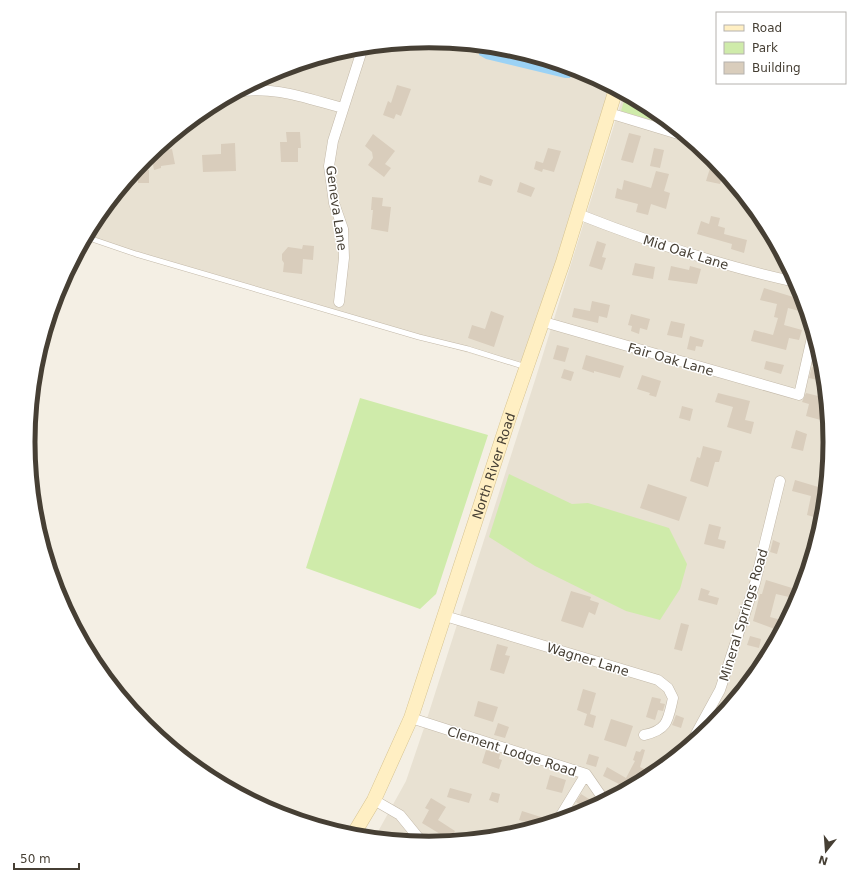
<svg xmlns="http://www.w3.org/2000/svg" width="858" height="883" viewBox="0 0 858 883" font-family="'DejaVu Sans',sans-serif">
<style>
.residential{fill:#e8e1d2}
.green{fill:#cfebaa}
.water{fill:#9bd2f5}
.building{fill:#d9cdbc}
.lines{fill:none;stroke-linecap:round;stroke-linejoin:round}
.lane-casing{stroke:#c3b9a9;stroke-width:6}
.street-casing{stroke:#c3b9a9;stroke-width:11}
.secondary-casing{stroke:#d6c390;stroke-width:15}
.lane{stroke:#fff;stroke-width:5}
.street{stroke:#fff;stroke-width:10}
.secondary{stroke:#ffefc3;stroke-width:14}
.labels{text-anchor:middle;stroke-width:3;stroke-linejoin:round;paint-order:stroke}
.street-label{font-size:13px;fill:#463f34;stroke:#fff}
.rim{fill:none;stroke:#463f34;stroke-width:5}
</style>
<rect width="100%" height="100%" fill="#f4efe4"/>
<path class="residential" d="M429 41 507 48 583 71 616 89 526 370 85 239 96 219 146 158 206 108 276 71 351 48Z
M624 93 652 108 713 158 763 219 800 288 822 363 830 442 822 520 799 595 762 664 712 725 652 775 582 812 507 835 429 842 375 837 406 781 424 728 536 377Z"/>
<path class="green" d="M626 94 652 108 675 127 621 111Z
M360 398 488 435 436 594 420 609 306 568Z
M509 474 572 504 588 503 669 528 687 564 680 589 660 620 626 611 535 566 489 537Z"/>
<path class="water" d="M481 46 507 48 573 68 570 78H565L486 59 479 55V49Z"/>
<path class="building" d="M324 56 323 65 302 63Z
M397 85 411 89 401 116 396 114 394 119 383 115 388 101 391 103Z
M286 132H300L301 148H298V162H281L280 142H287Z
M629 133 641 136 633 163 621 160Z
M373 134 395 151 385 164 391 168 384 177 368 165 373 158 372 152 365 146Z
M235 143 236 171 203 172 202 155 221 154V144Z
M159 147 160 151 172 149 175 164 161 166V168L154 170 151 153Z
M548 148 561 151 554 172 543 169 542 172 534 169 536 161 543 163Z
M654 148 664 150 660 168 650 166Z
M711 165 720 167 731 180 722 178 720 184 706 181Z
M138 169 149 170V183H138Z
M656 171 669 174 664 191 670 193 666 209 651 204 648 215 636 212 638 204 615 198 617 188 622 190 624 180 651 188Z
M480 175 493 180 491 186 478 182Z
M520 182 535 188 531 197 517 192Z
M372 197 383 198 382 206 391 207 388 232 371 229 373 210H371Z
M711 216 720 218 718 226 725 228 724 234 747 240 744 253 731 249 732 244 697 234 701 221 709 224Z
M597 241 606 244 602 257 606 258 602 270 589 266Z
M303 245 314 246 313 260 303 259 302 274 283 272 284 263 282 260V254L288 247 302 249Z
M635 263 655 267 653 279 632 275Z
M671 266 689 270 690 266 701 269 697 284 668 280Z
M764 288 803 300 807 313 788 308 784 325 802 330 799 340 789 338 786 350 751 341 754 330 773 335 778 318 774 317 777 304 760 300Z
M592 301 610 305 607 318 599 316 598 323 572 317 574 308 590 311Z
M491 311 504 316 494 347 468 338 472 325 485 329Z
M631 314 650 319 647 330 640 328 639 334 631 331 632 326 628 325Z
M671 321 685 324 682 338 667 335Z
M690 336 704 340 702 347 696 346 695 351 687 349Z
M557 345 569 348 565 362 553 359Z
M586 355 624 366 620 378 594 371V373L582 369Z
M766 361 784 365 781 374 764 369Z
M812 367 821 369 818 380 809 378Z
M564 369 574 372 571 381 561 378Z
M642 375 661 381 656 397 649 395 650 393 637 389Z
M718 393 750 401 745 420 754 422 751 434 727 427 733 407 715 402Z
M806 393 826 398 828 422 806 416 809 404 802 402Z
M682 406 693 409 690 421 679 418Z
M796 430 807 434 803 451 791 448Z
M703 446 722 451 719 462H715L708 487 690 481 697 457 700 458Z
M795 480 825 489 819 527H820L817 539 809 537 814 517 807 515 811 496 792 491Z
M648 484 687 497 679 521 640 508Z
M709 524 721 527 718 539 726 541 724 549 704 544Z
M773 540 780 543 777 554 770 552Z
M766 580 792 588 789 597 776 594 770 617 785 621 780 631 753 621 760 594H762Z
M701 588 710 591 708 595 719 598 717 605 698 600Z
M571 591 591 597 590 600 599 603 595 615 589 612 583 628 561 621Z
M681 623 689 625 682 651 674 649Z
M750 636 761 639 759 648 747 645Z
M497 644 508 647 505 655 510 656 504 674 490 670Z
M583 689 596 693 590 714 596 716 593 728 584 725 587 714 577 710Z
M652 697 661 699 660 703 665 704 663 711 658 710 655 720 646 717Z
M726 698 732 702 717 719 713 716Z
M478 701 498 707 493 722 474 716Z
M676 715 684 718 681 728 672 725Z
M611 719 633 726 626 747 604 740Z
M498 723 509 727 505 738 494 735Z
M642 749 645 750 640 767 646 770 640 781 624 790 618 786 619 784 603 776 607 767 626 778 635 761 633 760 636 751 640 752Z
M486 750 500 754 499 759 502 760 499 769 482 763Z
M589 754 599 757 596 767 586 764Z
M550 775 566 780 562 793 546 789Z
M450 788 472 794 469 803 447 797Z
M492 792 500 794 498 803 489 800Z
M581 794 589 799 584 807 576 802Z
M431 798 446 807 438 820 455 831 454 833 463 839 450 840 422 823 429 810 425 808Z
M522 811 544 818 541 824 537 826 519 820Z"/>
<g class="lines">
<g class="lane-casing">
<path id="lane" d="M86 237 136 254 419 337 468 349 526 367"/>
</g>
<g class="street-casing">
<path id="street" d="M236 92C273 85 308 99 343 108
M609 113 685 136
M578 214C649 242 722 266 796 282
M339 302 344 258 343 229 334 203 329 166 333 141 363 47
M544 322 799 395 813 333
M445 616 658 680 668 688 673 698C668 720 668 730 644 735
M411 718 586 774
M691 743 720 690 755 583 780 481
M586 774 604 800
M374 800 400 815 422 842
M558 820 586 774"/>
</g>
<g class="secondary-casing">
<g id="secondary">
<path id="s1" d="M353 835 374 800 411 718 509 418 563 262 616 89"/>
</g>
</g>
<use href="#lane" class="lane"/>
<use href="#street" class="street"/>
<use href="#secondary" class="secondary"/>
</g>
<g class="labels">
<g class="street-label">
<text transform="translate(337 208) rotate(82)" y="5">Geneva Lane</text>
<text transform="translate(686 252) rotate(17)" y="5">Mid Oak Lane</text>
<text transform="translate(671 359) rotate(16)" y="5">Fair Oak Lane</text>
<text dy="5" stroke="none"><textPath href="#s1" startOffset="396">North River Road</textPath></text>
<text transform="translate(743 615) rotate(-73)" y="5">Mineral Springs Road</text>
<text transform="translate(588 659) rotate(17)" y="5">Wagner Lane</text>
<text transform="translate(512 751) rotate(18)" y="5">Clement Lodge Road</text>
</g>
</g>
<path d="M0 0H858V883H0ZM35 442a394 394 0 1 1 788 0a394 394 0 1 1-788 0Z" fill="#fff" fill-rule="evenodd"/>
<path class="rim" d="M35 442a394 394 0 1 1 788 0a394 394 0 1 1-788 0Z"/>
<rect x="716" y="12" width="130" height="72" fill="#ffffff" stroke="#b5b2ae"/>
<rect x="724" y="25" width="20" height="6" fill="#ffefc3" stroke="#b5b2ae"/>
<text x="752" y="32" font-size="12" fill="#463f34">Road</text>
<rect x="724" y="42" width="20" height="12" fill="#cfebaa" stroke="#b5b2ae"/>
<text x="752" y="52" font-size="12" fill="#463f34">Park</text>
<rect x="724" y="62" width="20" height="12" fill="#d9cdbc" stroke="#b5b2ae"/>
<text x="752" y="72" font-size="12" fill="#463f34">Building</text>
<g transform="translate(826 851) rotate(197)" stroke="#ffffff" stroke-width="3" paint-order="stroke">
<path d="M0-3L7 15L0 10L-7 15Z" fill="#463f34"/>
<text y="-6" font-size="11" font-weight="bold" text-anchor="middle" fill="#463f34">N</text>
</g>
<path d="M14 863v6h65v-6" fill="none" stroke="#463f34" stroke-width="2"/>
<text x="20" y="863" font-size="12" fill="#463f34" stroke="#ffffff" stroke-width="3" paint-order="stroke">50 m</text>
</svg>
